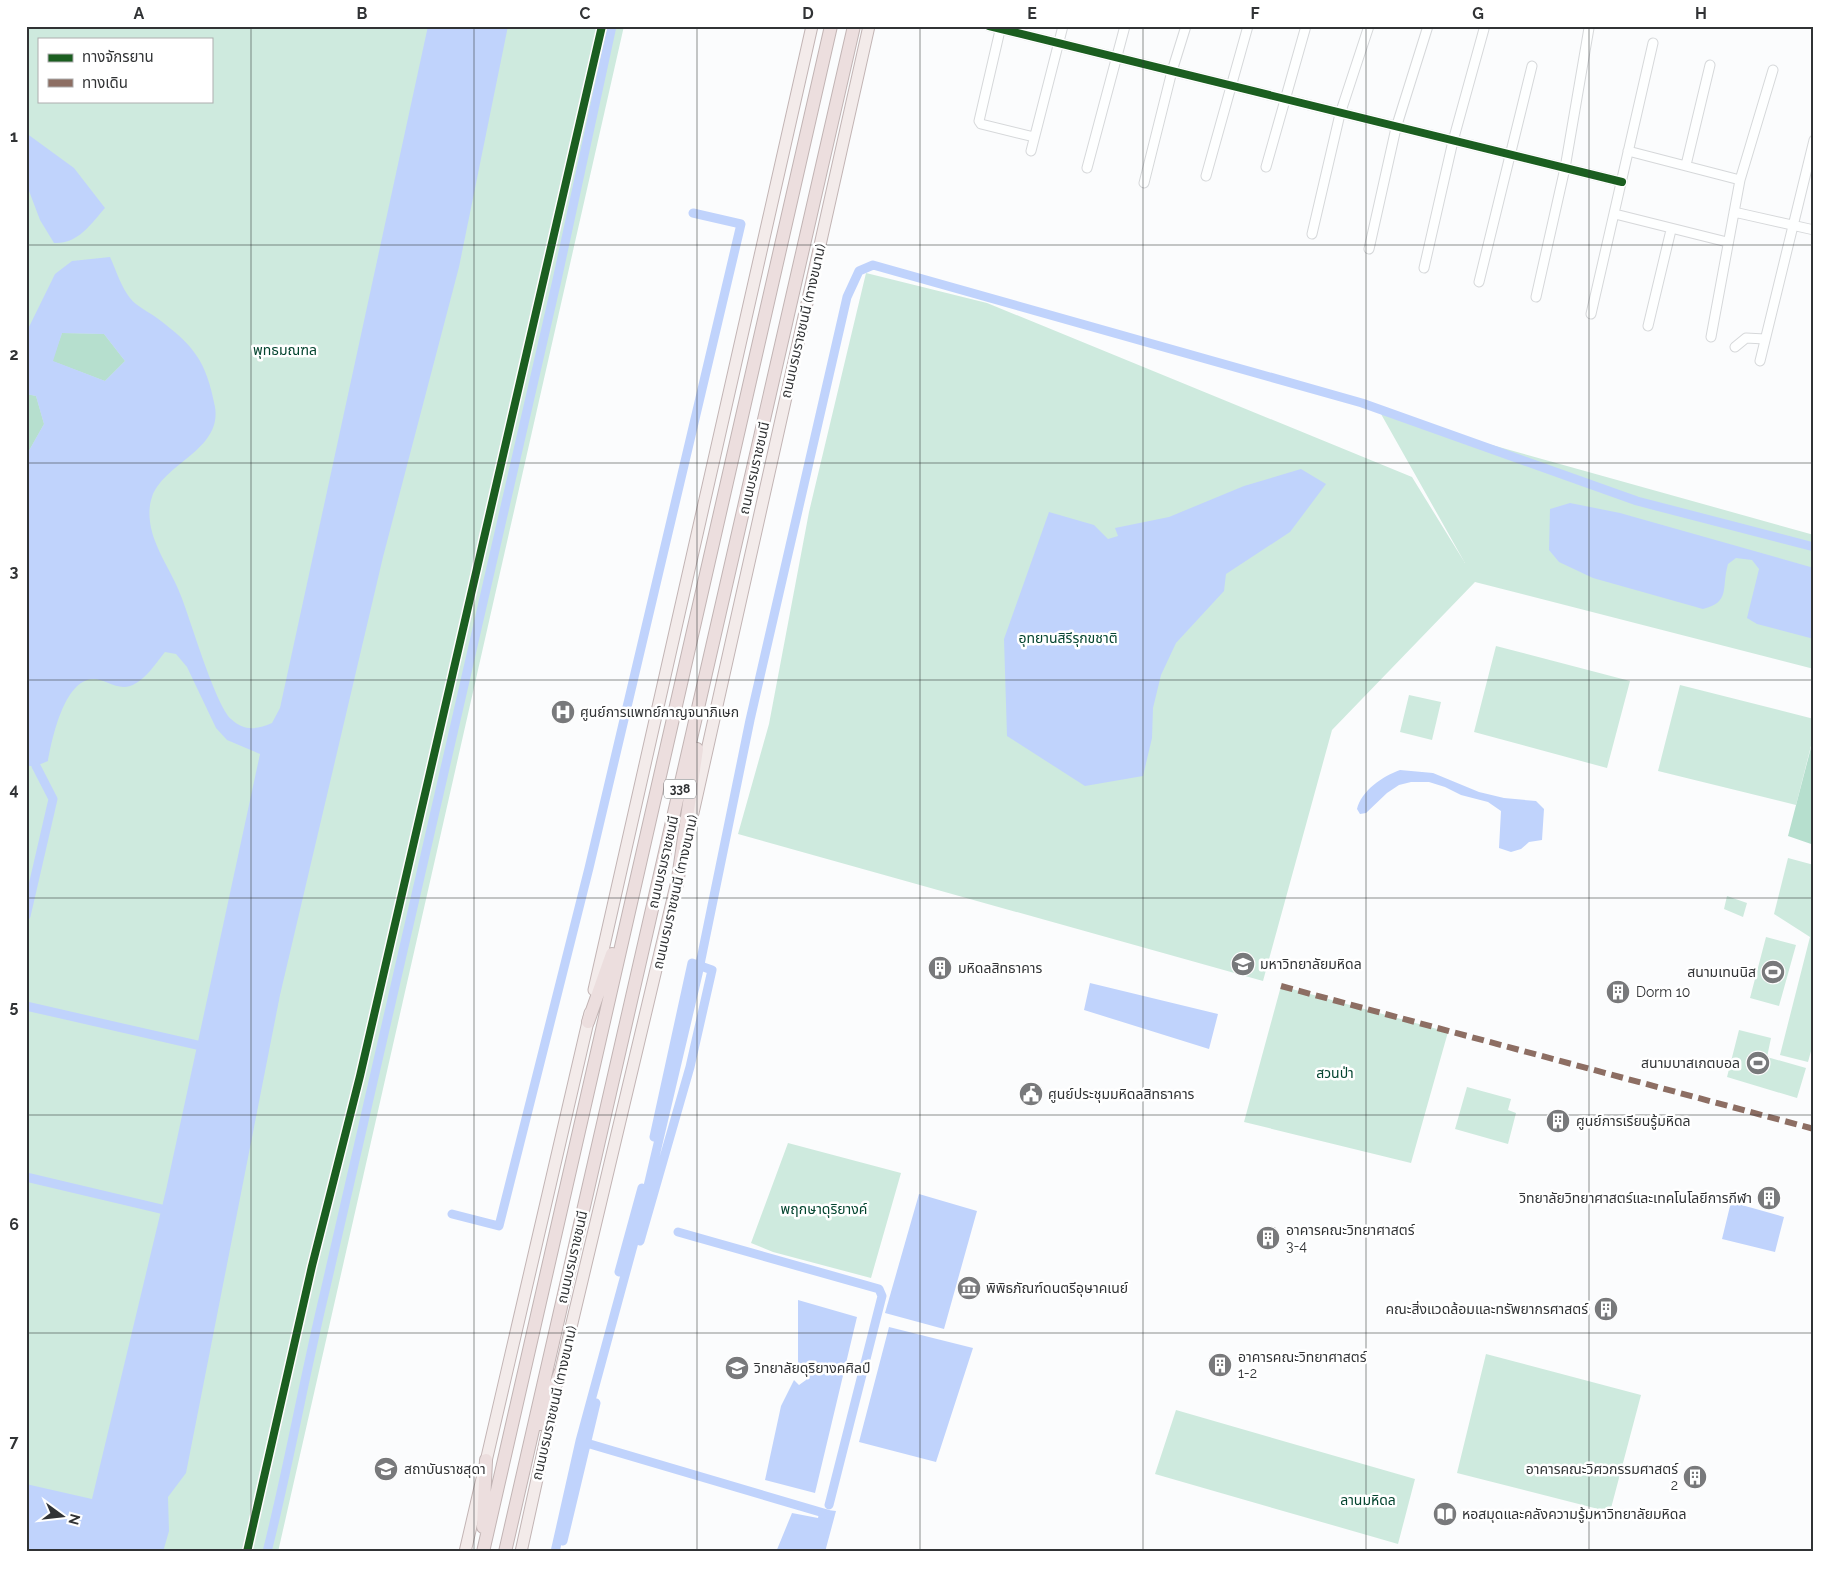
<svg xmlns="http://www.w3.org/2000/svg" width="1840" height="1578" viewBox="0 0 1840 1578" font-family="Raleway,'Noto Sans Thai',sans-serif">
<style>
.green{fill:#ceeade;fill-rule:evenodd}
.forest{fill:#b6dfce}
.water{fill:#c0d3fc;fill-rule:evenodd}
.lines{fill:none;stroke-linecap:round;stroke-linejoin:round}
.canal{stroke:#c0d3fc;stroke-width:9}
.minor-casing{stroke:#d6d8da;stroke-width:11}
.major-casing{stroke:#c2b4b4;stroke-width:13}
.highway-casing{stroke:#c2b4b4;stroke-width:14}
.minor{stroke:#feffff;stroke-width:9}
.major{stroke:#f3ebea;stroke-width:11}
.highway{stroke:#ecdede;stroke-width:12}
.quiet{stroke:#8d6e63;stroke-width:6;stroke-dasharray:12 6;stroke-linecap:butt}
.cycleway-casing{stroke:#fff;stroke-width:11}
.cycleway{stroke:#1b5e20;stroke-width:8}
.grid{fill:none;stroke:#313335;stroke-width:1;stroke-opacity:0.55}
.labels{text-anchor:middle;stroke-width:5;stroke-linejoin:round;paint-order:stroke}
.shield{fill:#fff;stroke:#6f7072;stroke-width:1}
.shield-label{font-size:12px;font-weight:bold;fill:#313335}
.street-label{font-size:14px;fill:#313335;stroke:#fff}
.park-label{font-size:14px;fill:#03442f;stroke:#fff}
.poi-label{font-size:14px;fill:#313335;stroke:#fff;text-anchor:start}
.neatline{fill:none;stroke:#313335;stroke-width:2}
.grid-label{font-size:16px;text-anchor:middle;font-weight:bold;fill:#313335}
</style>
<rect width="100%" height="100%" fill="#fbfcfd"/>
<path class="green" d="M26 26H624L278 1552H26ZM39 39H211V101H39Z
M866 273 987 303 1412 477 1465 563 1381 414 1814 535V669L1475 582 1332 730 1263 981 738 834 769 724 809 512Z
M1496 646 1630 681 1607 768 1474 732Z
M1680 685 1814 719V734L1796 805 1658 771Z
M1409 695 1441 702 1432 740 1400 732Z
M1788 858 1814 865V1040L1808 1062 1780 1055 1810 937 1774 914Z
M1727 896 1747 903 1743 917 1724 909Z
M1766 937 1796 945 1779 1006 1750 998Z
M1281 986 1448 1032 1411 1163 1244 1122Z
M1739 1030 1771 1038 1767 1057 1806 1068 1797 1098 1727 1077Z
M1467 1087 1511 1099 1508 1110 1516 1113 1508 1144 1455 1129Z
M788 1143 901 1173 871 1278 773 1252 751 1243Z
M1486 1354 1641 1395 1610 1512 1457 1473Z
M1176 1410 1415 1479 1398 1544 1155 1474Z"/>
<path class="forest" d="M62 333 104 334 125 361 105 381 52 361Z
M26 394 36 396 44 424 26 456Z
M1814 736V845L1788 836Z"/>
<path class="water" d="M428 26H508L459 267 383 557 280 995 186 1473 168 1497 169 1531 163 1552H26V1484L92 1499 166 1190 260 754 227 740 216 728 187 667 176 654 165 652C155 664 145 681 130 686 116 690 106 679 93 679 64 680 52 739 48 761L36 766H26V456L44 424 36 396 26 394V333L55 274 72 261 110 257C116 270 121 287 130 298 136 306 149 312 157 318 194 346 206 360 215 407 222 450 164 463 152 497 147 511 150 528 155 541 162 560 174 577 181 596 191 621 215 704 231 719 244 731 256 730 272 723L280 708ZM62 333 104 334 125 361 105 381 53 361Z
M26 133 74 168 105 208C90 225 78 244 54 243L40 220 26 183Z
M1301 469 1326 484 1290 532 1226 574 1224 591 1176 643 1161 675 1153 708 1152 738 1143 776 1085 786 1007 736 1004 639 1049 512 1094 525 1108 539 1118 536 1115 528 1169 517 1244 486Z
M1570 503 1620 513 1814 568V639L1757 624 1747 618 1759 569 1752 560 1736 558 1728 564C1721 588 1731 602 1703 609L1593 578 1559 562 1549 550 1550 509Z
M1400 770 1433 773 1479 792 1504 798 1536 801 1544 809 1542 840 1529 842 1521 849 1511 852 1499 848 1501 811 1488 802 1461 795 1445 787 1429 782H1411L1399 785 1387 793 1366 813 1360 814 1357 809C1361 791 1383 776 1400 770Z
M1090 983 1218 1014 1209 1049 1084 1010Z
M919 1194 977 1211 944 1329 885 1313Z
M1731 1202 1784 1217 1775 1252 1722 1239Z
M798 1300 857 1317 815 1493 765 1480 781 1406 794 1380 799 1385 806 1380 805 1372H798Z
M889 1327 973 1348 936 1462 859 1442Z
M820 1509 836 1511 825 1552H776L792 1513 818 1518Z"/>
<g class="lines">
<path class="canal" d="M26 916 53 799 36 766
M26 1006 197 1045
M26 1177 161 1209
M452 1214 499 1226 589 868 741 224 693 213
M678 1232 879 1289 882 1296 829 1505
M640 1241 690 1067 712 970 692 963 654 1137
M619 1272 642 1188
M583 1442 827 1514
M563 1541 596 1403
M267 1552C289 1465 304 1378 325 1291 404 954 481 617 557 280 576 195 593 111 612 26
M555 1552 580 1441 640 1220 698 974 750 720 847 297 859 271 873 265 1362 403 1637 501 1814 547"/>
<g class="minor-casing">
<path id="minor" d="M989 26 1622 182
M1001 26 979 121 981 124 1034 137
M1031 151 1063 26
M1628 151 1740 180
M1686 165 1710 65
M1266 167 1306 26
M1087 168 1125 26
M1206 176 1248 26
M1144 183 1172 71 1186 26
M1734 212 1814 230
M1615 214 1727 242
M1312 234 1340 114 1369 26
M1369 249 1396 128 1428 26
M1424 268 1453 141 1484 29
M1479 282 1532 66
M1536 297 1565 168 1589 28
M1591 314 1653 43
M1648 326 1671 230
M1711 337 1740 180 1773 70
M1735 347 1746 338 1765 339
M1760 361 1814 140
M247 1552 312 1266 360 1076 602 26"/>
</g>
<g class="major-casing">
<path id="major" d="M693 813 869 26
M594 990 812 26
M558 1382 678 877
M465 1552 590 1013
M521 1552 555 1397"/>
</g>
<g class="highway-casing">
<path id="highway" d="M677 885 697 749
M588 1022 612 954
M540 1424 560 1373
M483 1527 486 1460
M483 1552 831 26
M505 1552 854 26"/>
</g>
<use href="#minor" class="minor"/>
<use href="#major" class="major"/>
<use href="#highway" class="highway"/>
<path class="quiet" d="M1281 986 1814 1129"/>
<g class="cycleway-casing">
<path id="cycleway" d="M989 26 1622 182
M247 1552 312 1266 360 1076 602 26"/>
</g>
<use href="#cycleway" class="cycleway"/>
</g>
<path class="grid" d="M251 26V1552M474 26V1552M697 26V1552M920 26V1552M1143 26V1552M1366 26V1552M1589 26V1552M26 245H1814M26 463H1814M26 680H1814M26 898H1814M26 1115H1814M26 1333H1814"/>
<defs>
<g id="hospital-disc" transform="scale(1.25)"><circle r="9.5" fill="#78797b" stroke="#fff"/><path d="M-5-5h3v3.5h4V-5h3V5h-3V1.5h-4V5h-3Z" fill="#fff"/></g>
<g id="university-disc" transform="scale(1.25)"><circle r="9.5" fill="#78797b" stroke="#fff"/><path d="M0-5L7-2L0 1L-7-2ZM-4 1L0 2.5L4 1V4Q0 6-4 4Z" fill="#fff"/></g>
<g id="building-disc" transform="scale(1.25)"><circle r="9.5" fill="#78797b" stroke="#fff"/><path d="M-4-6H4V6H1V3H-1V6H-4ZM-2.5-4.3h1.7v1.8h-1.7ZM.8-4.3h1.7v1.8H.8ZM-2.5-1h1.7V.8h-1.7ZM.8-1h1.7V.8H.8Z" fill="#fff"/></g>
<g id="stadium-disc" transform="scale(1.25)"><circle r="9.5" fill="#78797b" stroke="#fff"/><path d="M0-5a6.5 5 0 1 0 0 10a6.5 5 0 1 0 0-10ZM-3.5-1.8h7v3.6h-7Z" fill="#fff"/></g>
<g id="civic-disc" transform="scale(1.25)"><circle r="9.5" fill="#78797b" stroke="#fff"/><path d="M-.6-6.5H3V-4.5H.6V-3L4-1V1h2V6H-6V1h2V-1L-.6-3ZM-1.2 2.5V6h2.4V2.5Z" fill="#fff"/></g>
<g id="museum-disc" transform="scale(1.25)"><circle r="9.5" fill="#78797b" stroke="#fff"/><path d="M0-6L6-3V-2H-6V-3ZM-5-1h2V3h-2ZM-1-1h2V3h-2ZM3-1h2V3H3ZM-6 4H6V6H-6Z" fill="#fff"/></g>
<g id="library-disc" transform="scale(1.25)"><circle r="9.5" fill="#78797b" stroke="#fff"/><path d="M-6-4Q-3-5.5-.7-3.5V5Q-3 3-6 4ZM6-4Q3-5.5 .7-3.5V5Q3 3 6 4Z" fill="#fff"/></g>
</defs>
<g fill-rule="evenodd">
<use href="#hospital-disc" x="563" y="712"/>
<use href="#university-disc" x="1243" y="964"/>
<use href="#building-disc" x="940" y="968"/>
<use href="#stadium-disc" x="1773" y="972"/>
<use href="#building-disc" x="1618" y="992"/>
<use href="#stadium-disc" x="1758" y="1063"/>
<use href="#civic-disc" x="1031" y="1094"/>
<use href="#building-disc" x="1558" y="1121"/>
<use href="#building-disc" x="1769" y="1198"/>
<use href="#building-disc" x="1268" y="1238"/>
<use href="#museum-disc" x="969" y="1288"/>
<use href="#building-disc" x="1606" y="1309"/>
<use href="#building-disc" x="1220" y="1365"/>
<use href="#university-disc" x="737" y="1368"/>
<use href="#university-disc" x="386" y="1469"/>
<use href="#building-disc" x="1695" y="1477"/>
<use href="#library-disc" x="1445" y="1514"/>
</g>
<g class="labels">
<rect class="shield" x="664" y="779.5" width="32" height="19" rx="4"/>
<g class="shield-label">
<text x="680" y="793">338</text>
</g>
<g class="street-label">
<text transform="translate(803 321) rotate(-77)" y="5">ถนนบรมราชชนนี (ทางขนาน)</text>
<text transform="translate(754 468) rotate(-77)" y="5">ถนนบรมราชชนนี</text>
<text transform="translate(663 862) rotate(-77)" y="5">ถนนบรมราชชนนี</text>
<text transform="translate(675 892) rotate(-77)" y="5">ถนนบรมราชชนนี (ทางขนาน)</text>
<text transform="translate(572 1257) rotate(-77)" y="5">ถนนบรมราชชนนี</text>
<text transform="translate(554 1403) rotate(-77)" y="5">ถนนบรมราชชนนี (ทางขนาน)</text>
</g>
<g class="park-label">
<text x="285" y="355">พุทธมณฑล</text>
<text x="1068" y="643">อุทยานสิรีรุกขชาติ</text>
<text x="1335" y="1078">สวนป่า</text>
<text x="824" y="1214">พฤกษาดุริยางค์</text>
<text x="1368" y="1505">ลานมหิดล</text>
</g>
<g class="poi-label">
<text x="580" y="717">ศูนย์การแพทย์กาญจนาภิเษก</text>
<text x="1260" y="969">มหาวิทยาลัยมหิดล</text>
<text x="958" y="973">มหิดลสิทธาคาร</text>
<text x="1756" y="977" text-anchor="end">สนามเทนนิส</text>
<text x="1636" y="997">Dorm 10</text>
<text x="1740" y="1068" text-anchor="end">สนามบาสเกตบอล</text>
<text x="1048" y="1099">ศูนย์ประชุมมหิดลสิทธาคาร</text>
<text x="1576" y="1126">ศูนย์การเรียนรู้มหิดล</text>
<text x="1752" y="1203" text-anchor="end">วิทยาลัยวิทยาศาสตร์และเทคโนโลยีการกีฬา</text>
<text x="1286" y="1235">อาคารคณะวิทยาศาสตร์<tspan x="1286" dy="16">3-4</tspan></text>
<text x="986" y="1293">พิพิธภัณฑ์ดนตรีอุษาคเนย์</text>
<text x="1588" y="1314" text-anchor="end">คณะสิ่งแวดล้อมและทรัพยากรศาสตร์</text>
<text x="1238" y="1362">อาคารคณะวิทยาศาสตร์<tspan x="1238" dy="16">1-2</tspan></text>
<text x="754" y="1373">วิทยาลัยดุริยางคศิลป์</text>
<text x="404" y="1474">สถาบันราชสุดา</text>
<text x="1678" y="1474" text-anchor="end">อาคารคณะวิศวกรรมศาสตร์<tspan x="1678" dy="16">2</tspan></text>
<text x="1462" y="1519">หอสมุดและคลังความรู้มหาวิทยาลัยมหิดล</text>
</g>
</g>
<rect width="1840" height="1578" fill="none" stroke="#ffffff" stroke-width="55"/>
<rect x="38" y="38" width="175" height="65" fill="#ffffff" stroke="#adadae"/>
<rect x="48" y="54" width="25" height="8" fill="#1b5e20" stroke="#adadae"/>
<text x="82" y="62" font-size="15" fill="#313335">ทางจักรยาน</text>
<rect x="48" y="79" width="25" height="8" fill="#8d6e63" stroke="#adadae"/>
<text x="82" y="88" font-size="15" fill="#313335">ทางเดิน</text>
<g transform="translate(62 1516) rotate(105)" stroke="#ffffff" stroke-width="4" paint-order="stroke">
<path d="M0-4L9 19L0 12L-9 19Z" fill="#313335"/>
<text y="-8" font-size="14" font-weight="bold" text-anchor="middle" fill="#313335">N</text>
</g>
<rect x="28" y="28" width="1784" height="1522" class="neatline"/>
<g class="grid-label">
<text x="139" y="19">A</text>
<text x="362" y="19">B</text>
<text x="585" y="19">C</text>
<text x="808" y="19">D</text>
<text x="1032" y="19">E</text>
<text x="1255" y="19">F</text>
<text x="1478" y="19">G</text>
<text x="1701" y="19">H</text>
<text x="14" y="142">1</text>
<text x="14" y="360">2</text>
<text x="14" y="577">3</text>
<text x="14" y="795">4</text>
<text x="14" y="1012">5</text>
<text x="14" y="1230">6</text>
<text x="14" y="1447">7</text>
</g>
</svg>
